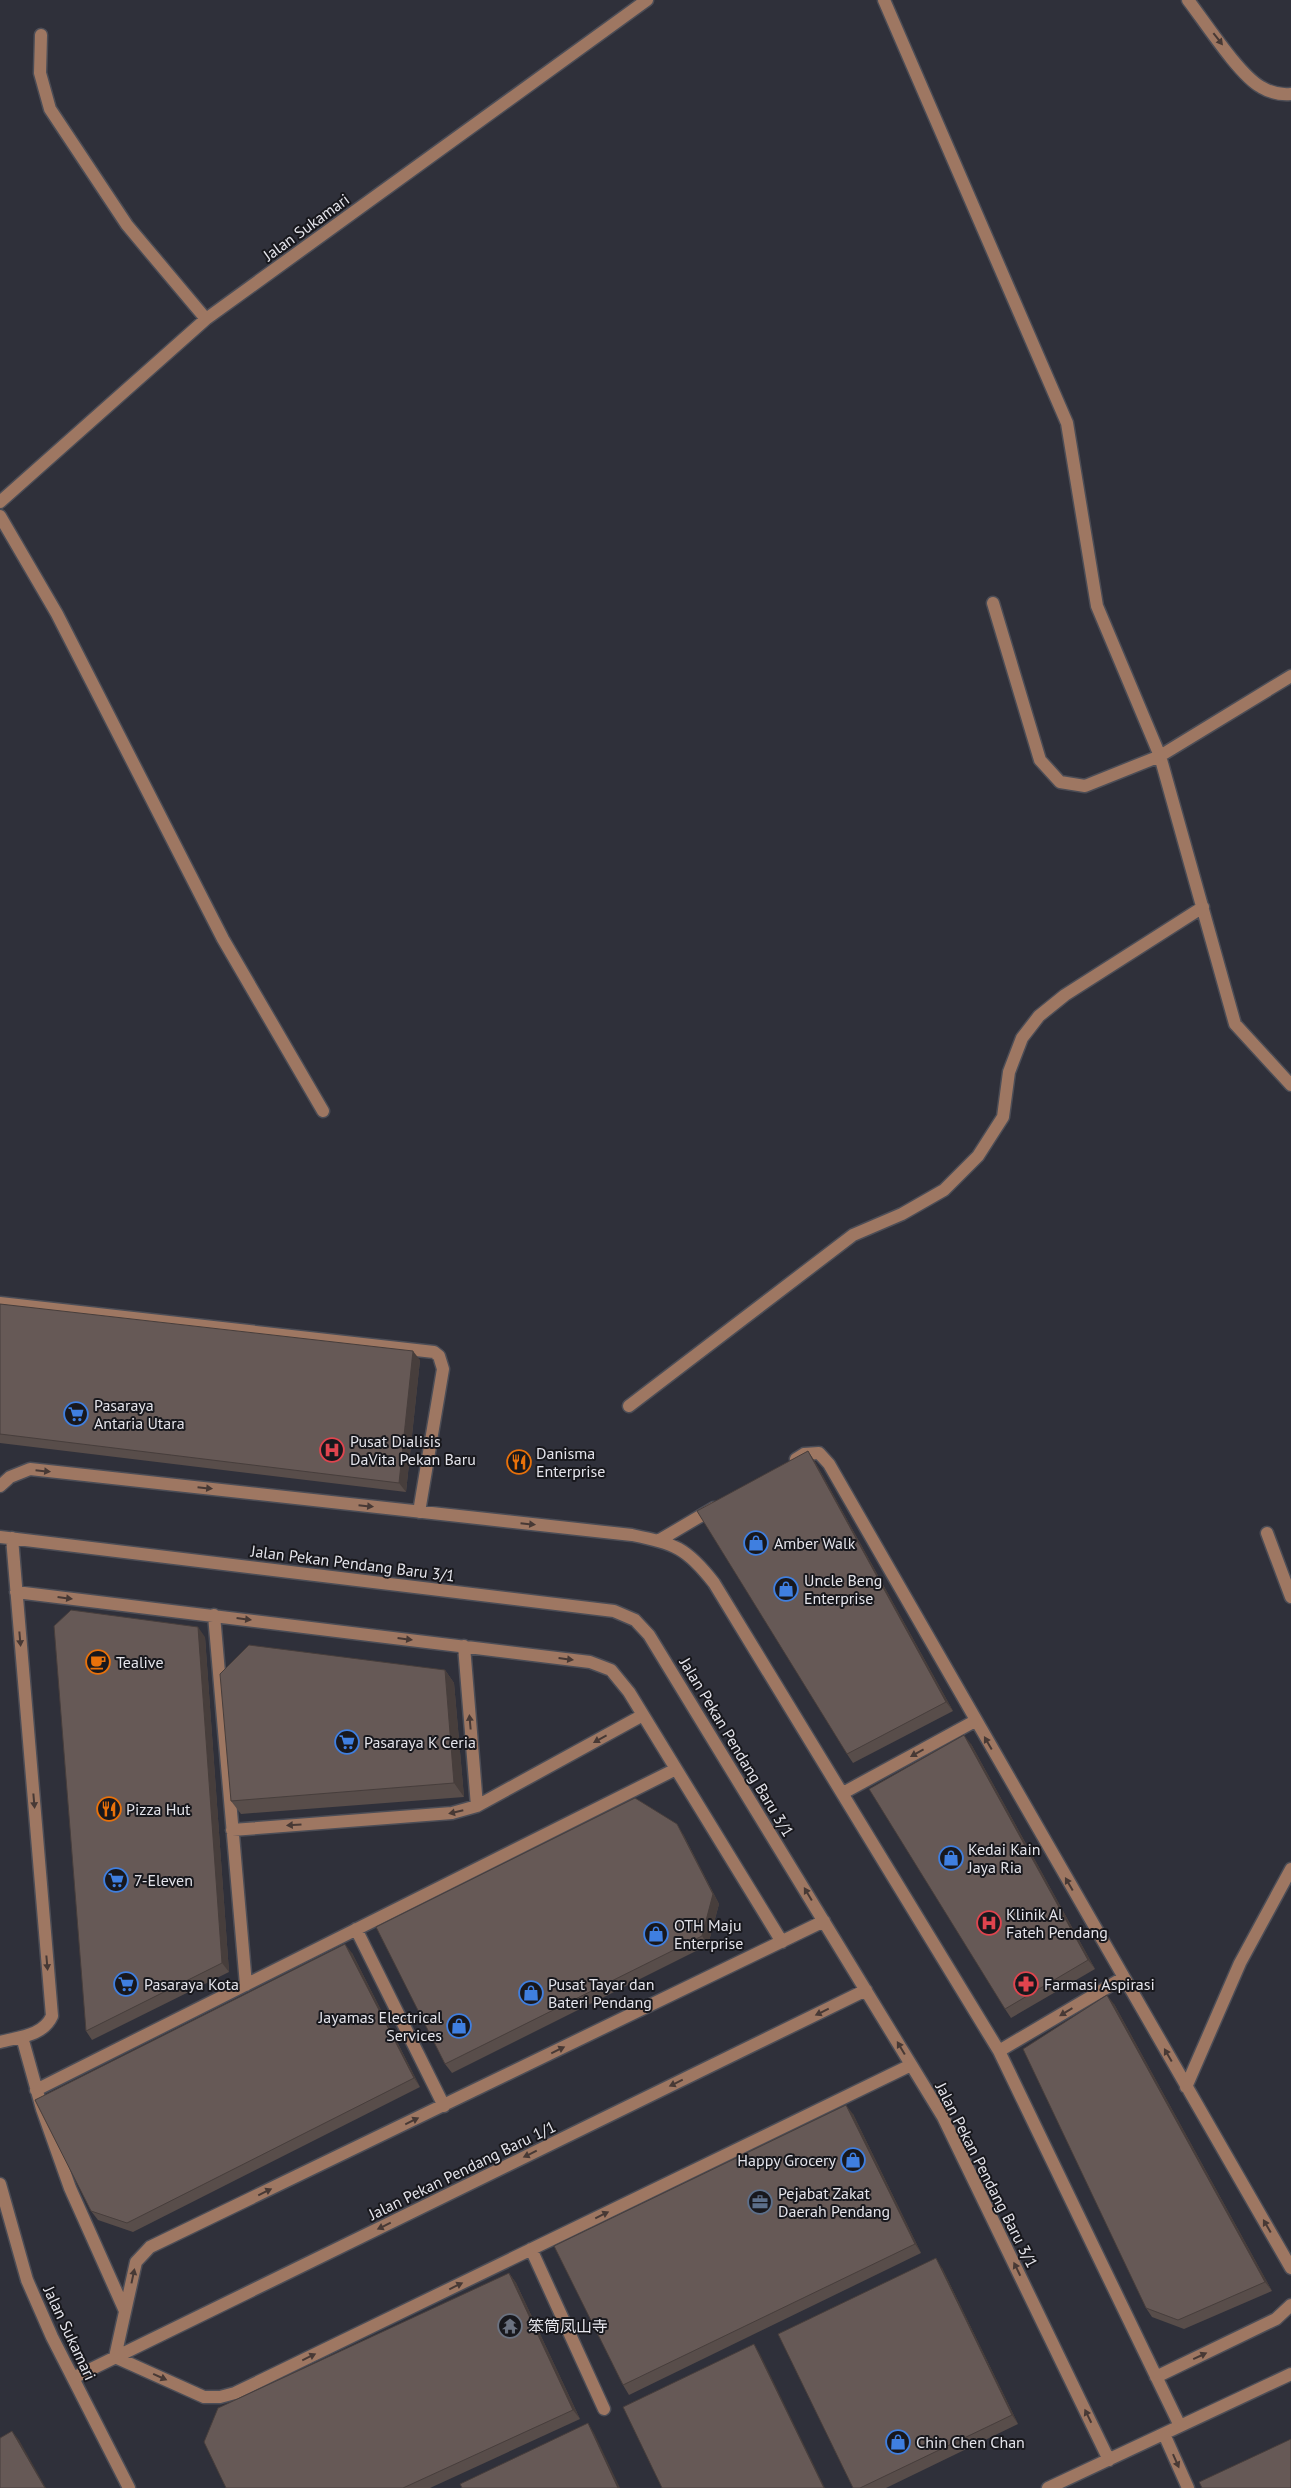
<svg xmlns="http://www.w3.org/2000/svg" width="1291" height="2488" viewBox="0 0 1291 2488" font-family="'PT Sans','Noto Sans SC',sans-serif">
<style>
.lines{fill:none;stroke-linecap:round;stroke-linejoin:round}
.minor-casing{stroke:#4c4d56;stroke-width:15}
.minor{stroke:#9e7762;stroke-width:12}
.wall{fill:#584d4a}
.shaded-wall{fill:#473e3c}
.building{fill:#665956;stroke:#473e3c}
.oneway{fill:#473935}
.labels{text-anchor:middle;stroke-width:4;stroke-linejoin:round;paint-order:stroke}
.street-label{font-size:16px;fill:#e4e4eb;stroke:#18181d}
.poi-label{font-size:16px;fill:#e4e4eb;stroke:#18181d;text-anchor:start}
</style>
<rect width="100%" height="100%" fill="#2f303a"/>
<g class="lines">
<g class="minor-casing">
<path id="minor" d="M884 0 1067 423 1097 606 1160 756 1235 1024 1291 1085
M1188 0C1205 22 1239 75 1261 87 1271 93 1280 95 1291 94
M41 35 40 73 50 109 127 225 206 319
M0 502 206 319 647 0
M0 516 57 614 223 939 323 1111
M993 603 1040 760 1060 782 1085 786 1160 756 1291 676
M0 1303 434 1352 439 1356 443 1369 419 1512
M629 1406 853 1235 902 1214 944 1190 978 1156 1003 1117 1009 1072 1022 1038 1039 1016 1065 995 1203 907
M796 1459 804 1454 819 1453 829 1464 1291 2268
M0 1486 10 1477 30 1469 632 1535C675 1544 686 1547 714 1583L999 2051 1180 2426
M1267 1533 1291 1597
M0 1537 614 1611 635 1620 649 1635 943 2117 1109 2460
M658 1541 714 1508
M16 1592 590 1662 611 1670 629 1692 782 1942
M214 1615 246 1985
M464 1646 477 1806
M843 1793 975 1721
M232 1830 452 1813 477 1806 643 1715
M356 1929 444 2106
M22 2037 42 2109 70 2188 125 2311
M0 2042C19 2037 43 2036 52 2016L12 1538
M999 2051 1123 1978
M1186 2087 1240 1963 1291 1869
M36 2090 676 1769
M0 2184 27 2280 52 2337 129 2488
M531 2249 604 2409
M115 2357 204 2397H220L235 2393 911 2065
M115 2357 136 2262 150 2247 824 1921
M1156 2377 1276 2319 1291 2305
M73 2378 866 1990
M1164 2434 1188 2488
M1048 2488 1291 2374"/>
</g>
<use href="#minor" class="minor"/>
</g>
<path class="wall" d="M0 1304 420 1360 406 1492 0 1443Z
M814 1460 953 1711 853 1763 847 1754Z
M205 1637 229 1972 92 2040 86 2031Z
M445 1670 454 1683 464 1797 241 1814 231 1801Z
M971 1744 1095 1969 1011 2018 1005 2009Z
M683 1834 719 1904 708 1945 452 2073 445 2064Z
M352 1953 420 2087 133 2232 98 2220 91 2211Z
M1114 2004 1272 2291 1184 2329 1152 2317 1146 2308Z
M853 2114 921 2253 629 2395 623 2385Z
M942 2268 1018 2424 886 2488H853Z
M509 2273 516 2283 580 2419 430 2488H226Z"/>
<path class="shaded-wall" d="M413 1351 420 1360 406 1492 399 1483Z
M808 1451 814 1460 953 1711 946 1702Z
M198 1627 205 1637 229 1972 222 1963Z
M445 1670 454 1683 464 1797 454 1783Z
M964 1735 971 1744 1095 1969 1088 1960Z
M677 1824 683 1834 719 1904 708 1945 702 1936Z
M345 1944 352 1953 420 2087 414 2078Z
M1107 1995 1114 2004 1272 2291 1265 2282Z
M846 2105 853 2114 921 2253 915 2244Z
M936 2258 942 2268 1018 2424 1012 2415Z
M509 2273 516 2283 580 2419 573 2410Z
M754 2344 760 2354 825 2488H824Z
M588 2423 594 2433 620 2488H618Z
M12 2431 19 2440 46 2488H45Z"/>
<path class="building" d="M0 1304 413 1351 399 1483 0 1434Z
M808 1451 946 1702 847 1754 697 1511Z
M71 1610 198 1627 222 1963 86 2031 54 1626Z
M249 1645 445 1670 454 1783 231 1801 220 1674Z
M964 1735 1088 1960 1005 2009 869 1789Z
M635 1798 677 1824 713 1894 702 1936 445 2064 376 1927Z
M345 1944 414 2078 127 2223 91 2211 35 2100Z
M1107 1995 1265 2282 1178 2320 1146 2308 1023 2049Z
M846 2105 915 2244 623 2385 554 2246Z
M936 2258 1012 2415 860 2488H853L778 2334Z
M509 2273 573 2410 403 2488H226L204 2442 218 2408Z
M754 2344 824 2488H662L623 2407Z
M588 2423 618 2488H462L460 2484Z
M12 2431 45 2488H0V2438Z
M1291 2439V2488H1202L1199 2482Z"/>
<defs><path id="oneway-solid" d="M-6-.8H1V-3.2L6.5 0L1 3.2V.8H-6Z" transform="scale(1.25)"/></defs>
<g class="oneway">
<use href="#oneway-solid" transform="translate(1218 39) rotate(52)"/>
<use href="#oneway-solid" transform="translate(43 1471) rotate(6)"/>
<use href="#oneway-solid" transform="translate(205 1488) rotate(6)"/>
<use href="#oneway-solid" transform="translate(366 1506) rotate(6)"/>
<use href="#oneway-solid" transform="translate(528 1524) rotate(6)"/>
<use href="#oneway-solid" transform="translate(65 1598) rotate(7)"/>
<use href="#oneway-solid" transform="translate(244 1619) rotate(7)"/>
<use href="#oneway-solid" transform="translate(20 1639) rotate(85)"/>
<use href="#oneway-solid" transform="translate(405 1639) rotate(7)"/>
<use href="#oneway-solid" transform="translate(566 1659) rotate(7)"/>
<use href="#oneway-solid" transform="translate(470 1722) rotate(-95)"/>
<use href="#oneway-solid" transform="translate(600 1739) rotate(151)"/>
<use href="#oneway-solid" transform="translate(988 1743) rotate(-120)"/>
<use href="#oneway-solid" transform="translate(917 1753) rotate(151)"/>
<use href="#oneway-solid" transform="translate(34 1801) rotate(85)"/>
<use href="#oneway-solid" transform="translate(456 1812) rotate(167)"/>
<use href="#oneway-solid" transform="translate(294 1825) rotate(176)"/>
<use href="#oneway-solid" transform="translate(1069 1884) rotate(-120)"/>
<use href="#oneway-solid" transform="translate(808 1894) rotate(-121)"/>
<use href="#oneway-solid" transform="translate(47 1963) rotate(85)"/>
<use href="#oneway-solid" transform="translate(822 2012) rotate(154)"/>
<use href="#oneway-solid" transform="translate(1066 2012) rotate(149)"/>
<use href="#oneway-solid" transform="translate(901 2048) rotate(-121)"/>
<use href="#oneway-solid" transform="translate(558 2050) rotate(-26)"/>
<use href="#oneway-solid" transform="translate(1168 2055) rotate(-120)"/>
<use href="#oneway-solid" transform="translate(676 2083) rotate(154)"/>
<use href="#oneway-solid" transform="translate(412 2121) rotate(-26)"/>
<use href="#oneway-solid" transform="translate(530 2154) rotate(154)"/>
<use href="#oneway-solid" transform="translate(265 2192) rotate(-26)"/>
<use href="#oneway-solid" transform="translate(602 2215) rotate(-26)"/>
<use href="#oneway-solid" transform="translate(384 2226) rotate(154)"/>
<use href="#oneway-solid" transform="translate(1267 2226) rotate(-120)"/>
<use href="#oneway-solid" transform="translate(1017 2269) rotate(-116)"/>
<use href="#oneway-solid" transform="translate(133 2276) rotate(-78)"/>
<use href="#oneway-solid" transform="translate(456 2286) rotate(-26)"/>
<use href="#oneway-solid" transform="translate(1200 2356) rotate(-25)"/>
<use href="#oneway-solid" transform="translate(309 2357) rotate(-26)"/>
<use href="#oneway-solid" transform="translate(160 2377) rotate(24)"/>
<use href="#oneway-solid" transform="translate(1088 2416) rotate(-116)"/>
<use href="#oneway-solid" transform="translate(1176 2461) rotate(66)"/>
</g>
<defs>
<g id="supermarket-ring" transform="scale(1.25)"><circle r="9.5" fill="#18181d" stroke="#3f7fe0" stroke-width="1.5"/><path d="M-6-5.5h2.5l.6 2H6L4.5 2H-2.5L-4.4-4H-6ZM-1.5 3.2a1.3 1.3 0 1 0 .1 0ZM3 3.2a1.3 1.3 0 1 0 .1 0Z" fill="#3f7fe0"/></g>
<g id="hospital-ring" transform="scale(1.25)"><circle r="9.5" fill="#18181d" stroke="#e0444e" stroke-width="1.5"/><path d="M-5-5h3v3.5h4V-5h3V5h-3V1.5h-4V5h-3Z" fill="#e0444e"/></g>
<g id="restaurant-ring" transform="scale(1.25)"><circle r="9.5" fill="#18181d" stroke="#e8710a" stroke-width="1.5"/><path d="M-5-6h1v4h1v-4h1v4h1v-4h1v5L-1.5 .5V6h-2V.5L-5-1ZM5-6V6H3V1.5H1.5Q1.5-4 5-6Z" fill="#e8710a"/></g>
<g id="shop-ring" transform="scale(1.25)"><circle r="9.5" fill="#18181d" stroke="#3f7fe0" stroke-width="1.5"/><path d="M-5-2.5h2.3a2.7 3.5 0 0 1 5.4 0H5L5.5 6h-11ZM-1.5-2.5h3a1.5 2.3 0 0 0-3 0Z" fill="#3f7fe0"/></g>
<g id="cafe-ring" transform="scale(1.25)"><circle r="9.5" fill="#18181d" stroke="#e8710a" stroke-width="1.5"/><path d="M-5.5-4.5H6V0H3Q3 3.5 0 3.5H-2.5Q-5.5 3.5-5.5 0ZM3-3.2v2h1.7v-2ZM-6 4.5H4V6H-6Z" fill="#e8710a"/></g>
<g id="pharmacy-ring" transform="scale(1.25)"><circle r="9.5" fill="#18181d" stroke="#e0444e" stroke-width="1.5"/><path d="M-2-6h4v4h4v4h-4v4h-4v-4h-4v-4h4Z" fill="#e0444e"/></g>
<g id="office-ring" transform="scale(1.25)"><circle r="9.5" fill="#18181d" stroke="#5c6f8a" stroke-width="1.5"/><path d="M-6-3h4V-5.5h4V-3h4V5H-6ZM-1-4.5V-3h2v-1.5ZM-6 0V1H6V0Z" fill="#5c6f8a"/></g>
<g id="temple-ring" transform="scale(1.25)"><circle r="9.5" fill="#18181d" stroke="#6b7280" stroke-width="1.5"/><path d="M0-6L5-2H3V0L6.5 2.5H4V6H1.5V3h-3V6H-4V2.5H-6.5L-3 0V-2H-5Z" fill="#6b7280"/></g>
</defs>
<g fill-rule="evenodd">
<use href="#supermarket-ring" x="76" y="1414"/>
<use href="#hospital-ring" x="332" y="1450"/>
<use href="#restaurant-ring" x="519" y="1462"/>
<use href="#shop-ring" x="756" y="1543"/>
<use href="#shop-ring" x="786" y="1589"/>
<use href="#cafe-ring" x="98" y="1662"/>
<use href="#supermarket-ring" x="347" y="1742"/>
<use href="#restaurant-ring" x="109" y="1809"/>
<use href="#shop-ring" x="951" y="1858"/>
<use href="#supermarket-ring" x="116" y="1880"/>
<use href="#hospital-ring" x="989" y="1923"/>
<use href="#shop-ring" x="656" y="1934"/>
<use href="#supermarket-ring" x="126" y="1984"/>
<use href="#pharmacy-ring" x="1026" y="1984"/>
<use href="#shop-ring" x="531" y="1993"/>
<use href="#shop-ring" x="459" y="2026"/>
<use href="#shop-ring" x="853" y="2160"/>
<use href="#office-ring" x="760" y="2202"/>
<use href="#temple-ring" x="510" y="2326"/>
<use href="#shop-ring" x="898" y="2442"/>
</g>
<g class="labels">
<g class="street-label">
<text transform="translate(306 227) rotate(-36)" y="6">Jalan Sukamari</text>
<text transform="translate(353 1563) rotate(7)" y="6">Jalan Pekan Pendang Baru 3/1</text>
<text transform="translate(737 1747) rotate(59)" y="6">Jalan Pekan Pendang Baru 3/1</text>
<text transform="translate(462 2170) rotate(-26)" y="6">Jalan Pekan Pendang Baru 1/1</text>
<text transform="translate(987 2175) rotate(63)" y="6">Jalan Pekan Pendang Baru 3/1</text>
<text transform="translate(70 2333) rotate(65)" y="6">Jalan Sukamari</text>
</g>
<g class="poi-label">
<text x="94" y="1411">Pasaraya<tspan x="94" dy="18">Antaria Utara</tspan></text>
<text x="350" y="1447">Pusat Dialisis<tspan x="350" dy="18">DaVita Pekan Baru</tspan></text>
<text x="536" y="1459">Danisma<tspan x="536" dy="18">Enterprise</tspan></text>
<text x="774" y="1549">Amber Walk</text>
<text x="804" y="1586">Uncle Beng<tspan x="804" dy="18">Enterprise</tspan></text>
<text x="116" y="1668">Tealive</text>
<text x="364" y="1748">Pasaraya K Ceria</text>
<text x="126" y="1815">Pizza Hut</text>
<text x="968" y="1855">Kedai Kain<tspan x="968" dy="18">Jaya Ria</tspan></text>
<text x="134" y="1886">7-Eleven</text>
<text x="1006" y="1920">Klinik Al<tspan x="1006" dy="18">Fateh Pendang</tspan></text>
<text x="674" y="1931">OTH Maju<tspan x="674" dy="18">Enterprise</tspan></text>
<text x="144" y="1990">Pasaraya Kota</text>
<text x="548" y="1990">Pusat Tayar dan<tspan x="548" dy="18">Bateri Pendang</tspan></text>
<text x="1044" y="1990">Farmasi Aspirasi</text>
<text x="442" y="2023" text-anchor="end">Jayamas Electrical<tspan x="442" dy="18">Services</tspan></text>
<text x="836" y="2166" text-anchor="end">Happy Grocery</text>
<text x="778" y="2199">Pejabat Zakat<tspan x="778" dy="18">Daerah Pendang</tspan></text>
<text x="528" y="2332">笨筒凤山寺</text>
<text x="916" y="2448">Chin Chen Chan</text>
</g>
</g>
</svg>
